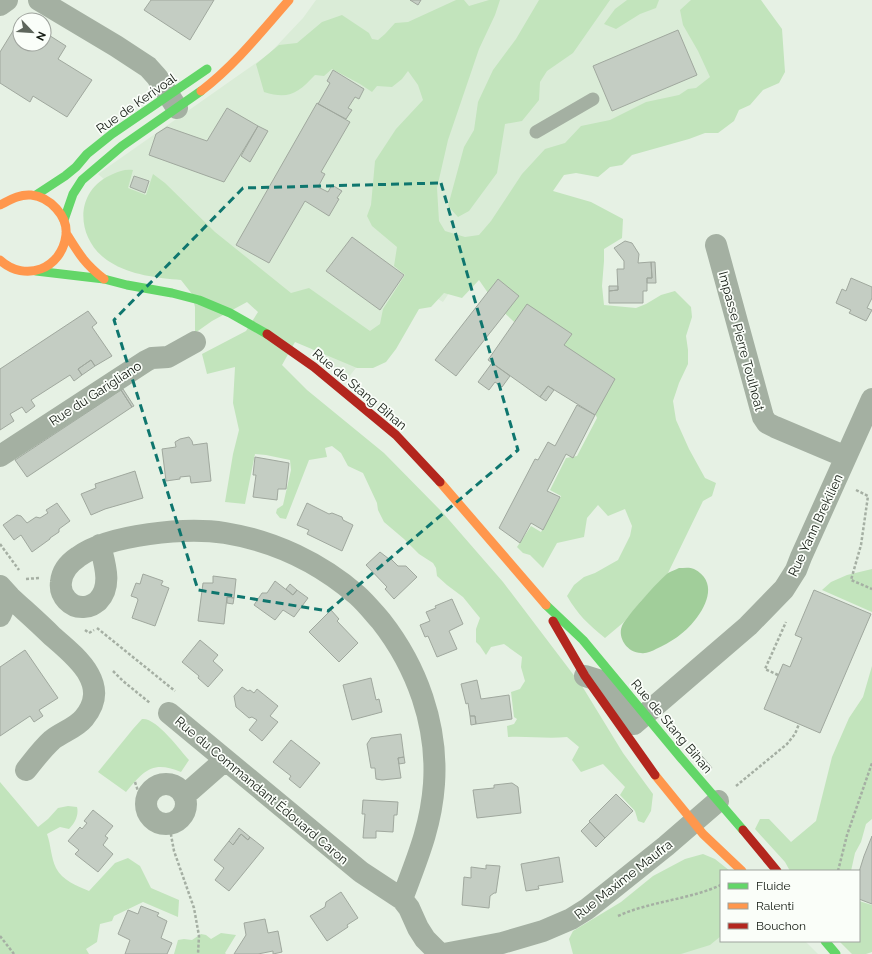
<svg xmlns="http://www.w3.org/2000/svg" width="872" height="954" viewBox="0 0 872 954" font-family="Raleway,sans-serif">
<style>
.built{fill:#daecd7}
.green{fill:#c2e4bc}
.water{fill:#a1ce9a}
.building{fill:#c4cdc3;stroke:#a0a89e}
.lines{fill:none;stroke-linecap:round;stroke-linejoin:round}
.path{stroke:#a5afa3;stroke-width:2.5;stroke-dasharray:3 2;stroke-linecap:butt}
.lane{stroke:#a4b0a2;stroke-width:13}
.street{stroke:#a4b0a2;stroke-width:22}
.fast{stroke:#63d668;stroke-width:9}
.slow{stroke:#ff974d;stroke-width:9}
.jam{stroke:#b3261e;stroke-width:9}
.marked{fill:none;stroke:#0f766e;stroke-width:3;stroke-dasharray:8 5;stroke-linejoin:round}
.labels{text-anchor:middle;stroke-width:3.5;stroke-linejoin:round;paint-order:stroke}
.street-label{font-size:13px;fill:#141b13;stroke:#fafef9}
</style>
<rect width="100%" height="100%" fill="#e6f1e4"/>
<path class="built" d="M316 0H705L741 103 526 178 443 302 419 288 348 378 188 250 98 174 269 54 303 18Z
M721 916V941H805L818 954H594Z"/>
<path class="green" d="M456 0H464L469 6 489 0H500L495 15 479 49 448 140 437 188 439 221 445 231 465 237 479 235 491 221 522 174 545 149 565 143 581 126 610 120 646 102 679 95 688 89 696 88 710 77 698 51 683 25 680 10 691 0H761L782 29 785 72 779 83 763 90 750 105 739 110 734 121 718 133H705L689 139 632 155 622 165 610 167 598 177 576 173 564 175 553 191 591 202 623 219 622 238 604 249V261L602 286 604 305 636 308 646 304 661 295 675 291 691 307 692 317 686 336 688 350V364L679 383 673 401 676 420 689 449 705 478 716 483 712 496 703 501 668 573 642 600 624 622 605 638C588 624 578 615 567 596L574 585 584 577 595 573 618 560 630 536 632 526 625 509 608 516 598 505 587 518 584 537 557 543 543 568 530 555 523 553 517 547 531 526 541 532 561 496 550 490 566 458 577 456 597 418 590 401 565 369 497 306 479 280 462 298 444 293 431 307 419 309 396 349 386 362 373 368H357L295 342 282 365 307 390 384 453 443 513 503 582 582 686 623 753 653 794 651 811 644 823 638 821 635 811 620 795 625 787 603 764 581 772 572 760 579 747 567 737C547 739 528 736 508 737L507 726 514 724 517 719 514 717 511 692 520 689 525 681 521 667 522 657 504 644 491 647 486 655 480 646 476 642V629L480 618 463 597 447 585 437 576 436 568 433 563 419 554 404 539 384 522 378 510 377 503 363 473 348 466 341 453 332 446 325 448 327 457 309 460 286 519 280 518 276 513 277 509 283 505 291 470 290 460 266 455 255 454 245 504 225 502 233 454 239 430 233 403 235 367 207 374 202 354 246 331 258 312 247 302 212 321 195 333V307L192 294 181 280C158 278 130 275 110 262 76 241 72 191 113 174 120 171 125 169 133 170L128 188 146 195 153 174 165 183 215 232 291 293 309 288 370 331 380 324 383 309 405 275 394 266 397 247 372 226 367 216 371 205 375 161 396 129 423 100 418 85 408 71 402 79 392 87 377 86 372 92 360 84 332 69 324 76 315 75C298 93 289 100 264 92L256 64 279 45 297 43 322 22 342 15 369 33 372 39 378 40 385 34 395 23 408 22Z
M539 0H610L573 53 547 71 540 82 539 100 522 121 505 124 497 173 469 211 458 217 448 206 464 147 474 130 478 102 493 70 516 39Z
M627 0H659L656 8 640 14 616 29 604 24 615 9Z
M872 569V612L822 590 831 582 847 575Z
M872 666V819L866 824 861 842 855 853 851 871H790L785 862 755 829 760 819H769L791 842 816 821 832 757 849 718 863 697Z
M142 719C156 717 180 750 189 760L181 772C152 760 144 771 126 792L98 772 133 729Z
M0 782 38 827 48 819 58 808 68 806 77 807C79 815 75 823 69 829L60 827 47 834C51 845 51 858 56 868 62 880 77 886 89 891L115 863 128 858 140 866 151 888 179 900 178 917 143 902 114 916 112 921 100 924 97 942 86 949 89 954H0Z
M703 854 715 859 730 871H721V936L710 945 681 954H573L569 939 573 931 621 902 653 876 685 859Z
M859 901 872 905V952L866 954H852L840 942 859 941Z
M221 933 236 935 225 953 226 954H174L178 940 184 939 192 940 201 934 206 935 211 939Z"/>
<path class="water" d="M679 568C684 568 690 567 694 569 717 581 708 604 695 620 685 633 670 643 656 649 652 651 646 654 641 653 628 653 617 638 622 626 625 618 660 579 668 573 671 571 676 570 679 568Z"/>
<path class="building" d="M151 0H214L190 40 144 10Z
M410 0H421L418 5Z
M21 18 25 20H20V44H44V32L66 46 58 59 92 80 67 117 33 96 30 102 0 83V52Z
M678 30 697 75 612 111 593 66Z
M333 70 364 89 359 99 355 97 348 108 352 110 346 119 318 104 330 83 327 81Z
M317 103 350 122 321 172 325 174 318 187 328 192 332 185 342 191 337 198 339 199 329 216 305 201 269 263 236 245Z
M227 108 258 126 224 182 149 155 156 134 167 127 207 141Z
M258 126 268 131 250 162 241 156Z
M134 176 149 181 145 193 130 187Z
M352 237 404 275 380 310 326 271Z
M625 241 632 243 639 254 638 263 651 262 652 278H647V291H643V303H609V291L618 290 617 269H624V261L614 248Z
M651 262H655L656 283H647V278H652Z
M851 278 872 287V298L867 308 872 310 866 321 849 313 851 310 836 303 842 289 846 291Z
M498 279 519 296 456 376 435 360Z
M609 286H618V290L609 291Z
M527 304 572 334 564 345 615 379 595 415 548 386 540 397 488 360Z
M88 311 97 323 92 327 112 356 95 366 91 360 78 369 82 375 74 381 70 375 31 400 35 406 26 413 22 407 10 414 14 421 0 430V369Z
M91 360 95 366 82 375 78 369Z
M492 363 510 376 502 387 495 382 489 390 478 382Z
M548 386 554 390 546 401 540 397Z
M123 389 134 406 132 407 121 390Z
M121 390 132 407 27 477 15 460Z
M577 405 595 415 573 458 566 454 547 491 560 497 543 530 531 523 520 543 499 528 535 459 538 460 548 442 555 446Z
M189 437 192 441 193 445 207 443 211 481 191 483 190 476 180 477V479L166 481 162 449 176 447 175 442 180 439Z
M255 457 289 463 286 489H278L277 500 253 497 256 475H253Z
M135 471 143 498 105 509 91 515 81 494 96 488 95 484Z
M57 503 70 521 59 529V532L50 538V539L32 552 21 535 14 540 3 525 17 515 21 516 27 523 36 517 40 518 48 513 46 510Z
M307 503 329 514 332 513 342 517 343 520 353 525 342 551 307 534 309 530 297 525Z
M380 552 389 559 390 558 398 566H406L417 577 394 599 385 589 387 587 366 565Z
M143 574 163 581 161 585 169 588 155 626 132 618 138 600 137 598 131 596 136 583 140 584Z
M213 576 236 579 234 598 227 597 224 624 198 621 203 583H213Z
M275 581 293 595 297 590 308 598 294 617 283 610 275 620 254 605 262 593H267Z
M290 584 297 590 293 595 286 589Z
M814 590 871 614 820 733 764 709 783 664 790 667 802 638 795 635Z
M227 597 234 598 233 604 227 603Z
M452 599 463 624 449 631 457 649 437 657 428 636 425 637 420 625 430 621 426 612 436 608 435 606Z
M331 610 339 619 337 621 358 643 339 662 309 632Z
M200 640 218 655 213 661 223 670 208 687 198 678 199 676 182 662Z
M25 650 58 698 39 710 43 716 34 722 30 716 0 736V667Z
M371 678 376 700 379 699 382 712 352 720 343 685Z
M477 680 481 699 509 695 512 719 476 724 475 716H470L468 703 466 704 461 684Z
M242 687 248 691 250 690 254 693 257 689 278 706 270 716 278 722 262 741 249 730 257 720 252 717 249 718 236 707 234 696Z
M470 716H475L476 724 471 725Z
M401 734 404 757 398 758 401 778 382 780 376 779 375 768H371L367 744 371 738Z
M291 740 320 763 300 788 289 779 291 776 273 762Z
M702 756 712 768 707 771 697 760Z
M404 757 405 763 399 764 398 758Z
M512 783 518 787 521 813 477 818 473 790 494 788V785Z
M616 794 633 811 605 838 589 821Z
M363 800 398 802 397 815H394L393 832 376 831V838H363L365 814H362Z
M93 810 113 826 105 836 108 838 103 845 113 854 98 872 75 854 79 850 68 841 80 827 82 829 87 823 84 821Z
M590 822 605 838 596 847 581 831Z
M239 828 250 837 248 840 241 834 233 845 229 841Z
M241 834 248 840 250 837 264 848 229 891 215 880 224 868 214 860 229 841 233 845Z
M872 836V904L859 899V872L864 856Z
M559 857 563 882 538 886 539 889 526 891 521 864Z
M486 865 500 866 496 893H494L490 896 489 908 462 905 464 877 471 878V867L486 869Z
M341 892 358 918 347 925 348 927 327 941 310 916 325 907 326 902Z
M141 906 159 913 157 916 167 921 161 938 172 943 167 954H125L130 940 118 934 128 910 138 914Z
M265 919 268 933 278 931 282 952 273 954V951L258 954H234L246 935 244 923Z"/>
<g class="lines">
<path class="path" d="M856 490 868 496 861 545 851 580 872 589
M0 544 19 570
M26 579 39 578
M97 628 175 691
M85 630 89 633 94 630
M113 671 123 681 150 703
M778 675 765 669 786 622
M135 782 138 791 148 796
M736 786 787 744 795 734 799 724
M169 824 174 851 194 908 199 936 198 954
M838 871 847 835 872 763
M618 916C651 901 688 900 721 885
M0 936 14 954"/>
<path class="lane" d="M536 132 593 99"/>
<path class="street" d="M39 0 116 46 148 67 157 77 177 108
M0 5 7 0
M716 245 763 417 767 423 775 427 846 457
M0 456 146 361 152 358 168 357 195 342
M100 545C104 562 113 586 98 601 94 604 90 607 84 607 71 608 59 596 61 582 62 572 69 563 78 557 109 534 187 527 225 533 274 541 320 563 357 595 366 603 373 612 381 621 417 667 438 725 434 784 431 827 417 859 402 899
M0 586 10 597C24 610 38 622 52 636 75 656 112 684 84 718 76 728 62 732 52 740 42 749 34 760 26 770
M0 616 6 602 10 597
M585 676 601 681 634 724 748 626 784 589 796 570 801 557 872 399
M169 713 361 872 402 899 409 908 418 928 425 939 440 954
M146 804a20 20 0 1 1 40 0a20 20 0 1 1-40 0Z
M184 796 225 760
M444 954 502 943 543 931 571 919 587 909 611 890 666 846 718 801"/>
<path class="fast" d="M36 195 65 176 76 167 87 154 112 134 207 69
M64 220 73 194 82 180 122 146 201 91
M36 271 104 279 127 285 172 293 199 300 230 313 267 334
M546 605 583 640 681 758 743 830
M825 941 836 954"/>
<path class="slow" d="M201 91C235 65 261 32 289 0
M0 205C10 200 19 194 31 195 50 197 68 216 66 235 62 269 25 283 0 260
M66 233C79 254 84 263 104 279
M440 482 546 605
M655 775 703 834 742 871"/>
<path class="jam" d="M267 334 314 367 396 435 440 482
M553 621 585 676 655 775
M743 830 777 871"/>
</g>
<path class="marked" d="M441 183 518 450 328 611 198 590 114 320 243 188Z"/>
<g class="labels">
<g class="street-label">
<text transform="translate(136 103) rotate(-35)" y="5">Rue de Kerivoal</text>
<text transform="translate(742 341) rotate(75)" y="5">Impasse Pierre Toulhoat</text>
<text transform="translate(360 389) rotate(40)" y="5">Rue de Stang Bihan</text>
<text transform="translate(95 393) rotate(-33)" y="5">Rue du Garigliano</text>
<text transform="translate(815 525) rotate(-65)" y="5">Rue Yann Brekilien</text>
<text transform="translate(672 726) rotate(50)" y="5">Rue de Stang Bihan</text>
<text transform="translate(262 790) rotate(40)" y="5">Rue du Commandant Édouard Caron</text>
<text transform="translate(623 879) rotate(-38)" y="5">Rue Maxime Maufra</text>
</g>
</g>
<rect x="720" y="870" width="140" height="72" fill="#fafef9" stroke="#9ea39d"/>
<rect x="728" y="883" width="20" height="6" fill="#63d668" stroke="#9ea39d"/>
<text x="756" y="890" font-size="12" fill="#141b13">Fluide</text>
<rect x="728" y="903" width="20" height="6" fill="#ff974d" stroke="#9ea39d"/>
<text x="756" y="910" font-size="12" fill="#141b13">Ralenti</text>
<rect x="728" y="923" width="20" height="6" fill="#b3261e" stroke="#9ea39d"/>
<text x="756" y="930" font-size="12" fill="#141b13">Bouchon</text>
<g transform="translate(32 32) rotate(115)"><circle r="19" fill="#fafef9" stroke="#9ea39d"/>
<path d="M0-3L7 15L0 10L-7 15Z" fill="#5e665c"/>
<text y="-6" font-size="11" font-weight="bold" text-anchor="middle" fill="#141b13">N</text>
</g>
</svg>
